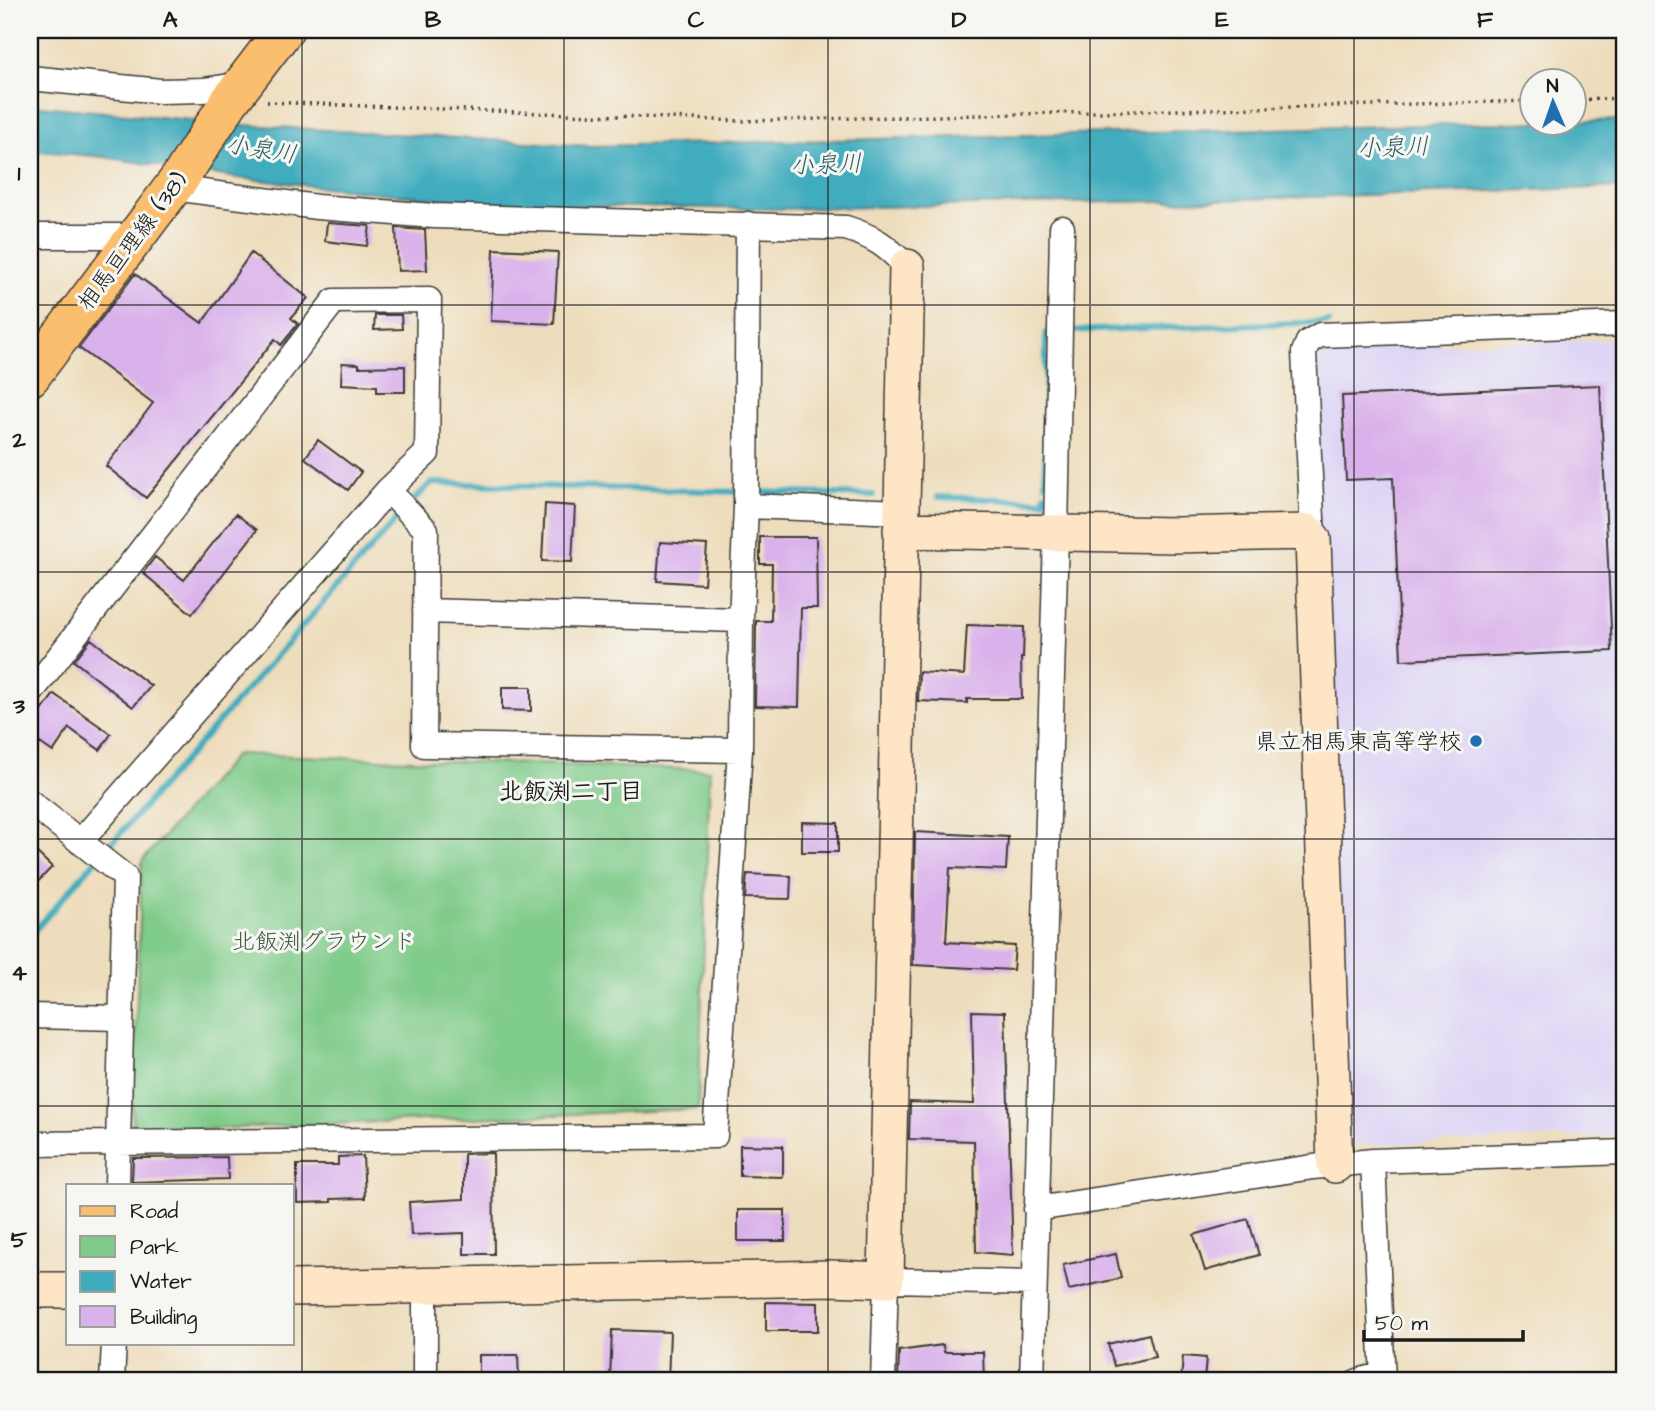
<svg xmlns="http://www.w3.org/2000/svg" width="1655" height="1411" viewBox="0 0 1655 1411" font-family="'Architects Daughter','Klee One',sans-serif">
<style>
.built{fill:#ded5f5}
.green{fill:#7fcb89;stroke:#4e7452;stroke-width:2}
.water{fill:#3facbd;stroke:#2e646c;stroke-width:2}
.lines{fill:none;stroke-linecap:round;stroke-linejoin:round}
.stream{stroke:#3facbd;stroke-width:6}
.building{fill:#dab2eb}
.street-casing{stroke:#3c3934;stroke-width:27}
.secondary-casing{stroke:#3c3934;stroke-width:38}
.primary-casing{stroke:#3c3934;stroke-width:41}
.path{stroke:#3c3934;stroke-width:3.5;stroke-dasharray:2 5;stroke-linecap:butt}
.street{stroke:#fff;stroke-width:24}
.secondary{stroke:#fde5c5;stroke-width:35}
.primary{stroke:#fbbe6e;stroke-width:38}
.grid{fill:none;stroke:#1c1c1c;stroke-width:2;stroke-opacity:0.55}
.poi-dot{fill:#1f6fb2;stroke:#f6f6f2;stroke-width:2.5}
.labels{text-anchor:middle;stroke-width:6;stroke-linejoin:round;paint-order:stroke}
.street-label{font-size:23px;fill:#1c1c1c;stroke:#f6f6f2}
.poi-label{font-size:23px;fill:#1c1c1c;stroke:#f6f6f2;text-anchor:end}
.park-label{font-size:23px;fill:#3f5942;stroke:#f6f6f2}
.water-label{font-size:24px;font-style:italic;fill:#2c5d64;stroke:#f6f6f2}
.neighbourhood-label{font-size:24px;font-weight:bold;fill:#1c1c1c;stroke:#f6f6f2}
.neatline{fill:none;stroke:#1c1c1c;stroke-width:2.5}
.grid-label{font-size:23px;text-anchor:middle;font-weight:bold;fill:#1c1c1c}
</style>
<rect width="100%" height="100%" fill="#f6f6f2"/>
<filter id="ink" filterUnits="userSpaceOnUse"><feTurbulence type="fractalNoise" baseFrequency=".0143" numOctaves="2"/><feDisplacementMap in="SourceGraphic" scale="14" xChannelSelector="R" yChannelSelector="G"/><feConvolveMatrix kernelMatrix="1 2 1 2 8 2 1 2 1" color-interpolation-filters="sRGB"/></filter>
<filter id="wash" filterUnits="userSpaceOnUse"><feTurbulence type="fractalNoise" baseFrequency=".00686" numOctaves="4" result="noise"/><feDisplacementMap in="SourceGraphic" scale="28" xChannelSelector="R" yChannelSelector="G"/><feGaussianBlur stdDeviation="1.57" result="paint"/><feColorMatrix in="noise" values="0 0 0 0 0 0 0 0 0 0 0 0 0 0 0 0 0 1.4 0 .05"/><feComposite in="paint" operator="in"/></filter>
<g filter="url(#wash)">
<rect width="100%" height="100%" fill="#eeddbc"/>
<path class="built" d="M1625 339V1135L1341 1146 1311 348Z"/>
<path class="green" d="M236 754 710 770 698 1109 132 1132 142 861Z"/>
<path class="water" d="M30 105 245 125 591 146 1625 120V187L1214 200 778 209 499 205 237 178 104 157 30 150Z"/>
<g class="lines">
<path class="stream" d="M1064 331 1329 322
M1045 483 1046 333 1053 332
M751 492 873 495
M938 497 1045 501V494
M410 504 431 483 740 492
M103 853 403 512
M30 936 95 861"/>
</g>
<g id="blocks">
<path class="building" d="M327 223 370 226 367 246 325 241Z
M396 228 425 230 427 270 398 271Z
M494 249 558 252 554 324 491 321Z
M251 253 308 298 291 318 298 324 281 345 275 339 146 498 106 466 153 403 79 348 135 274 202 323Z
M375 315H401L402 329 374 330Z
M342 363 359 364V367L405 366V392H377V386L341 384Z
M1600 385 1612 651 1401 660 1393 478 1346 480 1342 396Z
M318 440 361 472 348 490 305 458Z
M545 504 575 506 572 562 542 561Z
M236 514 257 530 192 614 143 573 155 557 184 580Z
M760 537H816L817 608H801L799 707 755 706 756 621H771L772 564H760Z
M660 542 707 545 704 584 657 581Z
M967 625 1024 627 1023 658H1021L1022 699H967V703L918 701 919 672 964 675Z
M91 639 151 686 133 707 74 661Z
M502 687H531V711L502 710Z
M54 694 111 734 100 750 69 728 53 752 40 743 30 755V713L37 718Z
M802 822 838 823V852H802Z
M915 832 1008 837 1006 870 950 868 946 942 1015 946 1013 970 913 965Z
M30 846 52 867 30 890Z
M747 874 791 876 790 899 745 898Z
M972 1011 1005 1012 1013 1255 976 1252 974 1141 909 1139 910 1102 974 1104Z
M740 1145 783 1146V1177L740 1176Z
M493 1153 494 1254H464V1233L411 1235 409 1202 464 1199V1154Z
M363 1156 365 1198 331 1199V1202L297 1203V1165H338V1157Z
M227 1157 228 1179 132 1182 133 1158Z
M738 1210H785V1241H738Z
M1248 1219 1259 1255 1205 1271 1194 1235Z
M1116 1254 1121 1278 1069 1290 1063 1265Z
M766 1302 818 1303V1331H766Z
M612 1330 670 1332 668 1381H610Z
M1149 1334 1155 1357 1114 1366 1108 1344Z
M943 1345 944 1352H983L984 1381H898L899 1351Z
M479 1355H518L519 1381H479Z
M1183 1356 1206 1358 1204 1381H1181Z"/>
</g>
</g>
<g filter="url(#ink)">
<use href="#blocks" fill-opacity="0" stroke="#3c3934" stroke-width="2"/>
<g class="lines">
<g class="street-casing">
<path id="street" d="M30 78 161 91 204 90 243 84
M173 188 317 207 434 216 846 228C874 237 886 245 907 267
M30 236H136
M388 490 426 530 424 745 740 750
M746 506 902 512
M1313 539 1304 352 1308 342 1320 335 1625 324
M425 611 741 620
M30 694 334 301 429 300 427 453 388 490 80 842
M30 802 125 877 117 1185
M30 1016 121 1018
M30 1144 715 1136 740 750 741 620 746 506 748 224
M1373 1161 1383 1381
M1036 1209 1313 1167 1373 1161 1625 1152
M425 1287V1381
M112 1381 114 1343
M883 1381 886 1280 1034 1283
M1032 1381 1056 534 1062 228
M1358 1381 1383 1374"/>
</g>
<g class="secondary-casing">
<path id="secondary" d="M901 530 1176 535 1307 532 1313 539 1335 1165
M292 1288 830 1278 886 1280 907 267
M30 1290H68"/>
</g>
<g class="primary-casing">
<path id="primary" d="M30 377 180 178 229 102 284 30"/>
</g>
<path class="path" d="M1574 100 1625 98
M267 102 741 121 1532 101"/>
<use href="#street" class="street"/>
<use href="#secondary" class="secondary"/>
<use href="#primary" class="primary"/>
</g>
</g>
<path class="grid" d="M302 30V1381M564 30V1381M828 30V1381M1090 30V1381M1354 30V1381M30 305H1625M30 572H1625M30 839H1625M30 1106H1625"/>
<circle class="poi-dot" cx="1476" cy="741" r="7"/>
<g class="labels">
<g class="street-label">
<text transform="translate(132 241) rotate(-53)" y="8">相馬亘理線 (38)</text>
</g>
<g class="poi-label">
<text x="1462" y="749">県立相馬東高等学校</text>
</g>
<g class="park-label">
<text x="324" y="949">北飯渕グラウンド</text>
</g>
<g class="water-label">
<text transform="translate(1393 147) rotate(-2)" y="8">小泉川</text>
<text transform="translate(261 149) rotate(9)" y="8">小泉川</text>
<text transform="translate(826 164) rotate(-2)" y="8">小泉川</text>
</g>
<g class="neighbourhood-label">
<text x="571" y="799">北飯渕二丁目</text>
</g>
</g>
<rect width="1655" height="1411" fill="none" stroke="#f6f6f2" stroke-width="77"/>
<rect x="66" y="1184" width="228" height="161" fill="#f6f6f2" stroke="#9f9f9c" stroke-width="2"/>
<rect x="80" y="1206" width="35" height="10" fill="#fbbe6e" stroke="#9f9f9c" stroke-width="2"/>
<text x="130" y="1218" font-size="21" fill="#1c1c1c">Road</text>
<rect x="80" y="1236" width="35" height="21" fill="#7fcb89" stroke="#9f9f9c" stroke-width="2"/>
<text x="130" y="1254" font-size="21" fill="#1c1c1c">Park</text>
<rect x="80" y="1271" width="35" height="21" fill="#3facbd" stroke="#9f9f9c" stroke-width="2"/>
<text x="130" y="1288" font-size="21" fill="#1c1c1c">Water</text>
<rect x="80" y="1306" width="35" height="21" fill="#dab2eb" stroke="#9f9f9c" stroke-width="2"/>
<text x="130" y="1324" font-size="21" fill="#1c1c1c">Building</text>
<g transform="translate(1553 102) rotate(358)"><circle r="33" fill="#f6f6f2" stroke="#9f9f9c" stroke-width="2"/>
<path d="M0-5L12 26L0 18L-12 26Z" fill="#1f6fb2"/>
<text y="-10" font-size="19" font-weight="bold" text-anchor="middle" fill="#1c1c1c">N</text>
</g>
<path d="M1364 1330v10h159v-10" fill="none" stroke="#1c1c1c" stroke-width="3.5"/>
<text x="1375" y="1330" font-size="21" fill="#1c1c1c" stroke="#f6f6f2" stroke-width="5" paint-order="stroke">50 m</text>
<rect x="38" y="38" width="1578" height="1334" class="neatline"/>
<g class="grid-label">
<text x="170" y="27">A</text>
<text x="433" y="27">B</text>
<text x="696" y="27">C</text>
<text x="959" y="27">D</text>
<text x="1222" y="27">E</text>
<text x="1485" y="27">F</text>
<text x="19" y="180">1</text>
<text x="19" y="447">2</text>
<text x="19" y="713">3</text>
<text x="19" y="980">4</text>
<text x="19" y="1247">5</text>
</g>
</svg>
